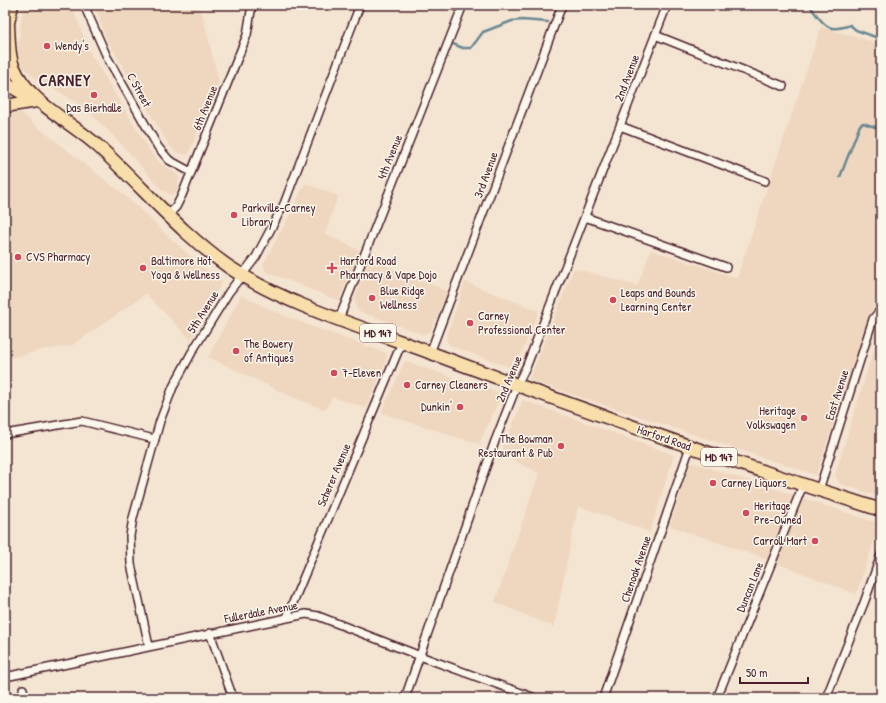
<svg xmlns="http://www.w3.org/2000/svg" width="886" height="703" viewBox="0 0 886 703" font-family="'Patrick Hand',sans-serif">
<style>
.built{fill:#efd7bf}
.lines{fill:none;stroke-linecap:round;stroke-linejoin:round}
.stream{stroke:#6a8993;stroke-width:2.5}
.minor-casing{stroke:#4a1f2b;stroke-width:10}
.primary-casing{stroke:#4a1f2b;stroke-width:15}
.minor{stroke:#fbf7ec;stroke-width:7}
.primary{stroke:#f8deab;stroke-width:12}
.poi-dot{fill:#d1495b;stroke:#fbf7ec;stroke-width:1.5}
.labels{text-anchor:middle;stroke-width:3;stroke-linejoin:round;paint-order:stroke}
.shield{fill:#fbf7ec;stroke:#7f6065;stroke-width:1}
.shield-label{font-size:11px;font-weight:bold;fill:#4a1f2b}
.poi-label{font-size:12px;fill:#4a1f2b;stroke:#fbf7ec;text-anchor:start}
.street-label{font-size:12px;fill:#4a1f2b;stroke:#fbf7ec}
.district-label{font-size:16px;font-weight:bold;letter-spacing:1px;fill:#4a1f2b;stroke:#fbf7ec}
</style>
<rect width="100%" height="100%" fill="#f4e4d2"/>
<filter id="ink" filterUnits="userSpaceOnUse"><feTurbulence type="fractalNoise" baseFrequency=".025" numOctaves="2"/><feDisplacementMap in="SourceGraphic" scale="8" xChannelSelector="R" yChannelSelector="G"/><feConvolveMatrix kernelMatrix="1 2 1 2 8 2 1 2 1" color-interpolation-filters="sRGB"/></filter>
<g filter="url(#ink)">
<path class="built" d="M23 5H72L89 51 150 151 161 164 173 171 179 177 177 190 172 195 162 190 121 144 90 113 63 94 32 76 21 65 18 52Z
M95 5H200L219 81 188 155 175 152 168 144 105 36Z
M821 27 881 44V285L816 475 529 380 574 268 637 286 651 250 737 278Z
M14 110 22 113 30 121 123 194 194 260 222 282 191 340 146 294 71 346 42 350 5 359V114Z
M305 183 338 196 325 234 359 250 339 301 265 271 263 264 290 215Z
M369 260 411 275 448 292 430 332 422 334 358 311 354 300Z
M465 282 539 311 517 364 511 368 449 345 446 339Z
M241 295 269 309 313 327 386 353V361L366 408 332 397 326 410 292 397 208 357Z
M881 326V497L840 484 835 475Z
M405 361 502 394 479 444 381 413Z
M523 400 674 455 650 532 578 506 554 627 495 602 539 473 500 454Z
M690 462 804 498 877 523V532L856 594 766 559 670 526Z"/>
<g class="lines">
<path class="stream" d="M810 5C811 8 813 10 815 13 826 28 831 32 850 25L856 30 881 39
M453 44 463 48H471L483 32 512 21 522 20 548 22
M840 177 860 125 863 123 881 129"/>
<g class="minor-casing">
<path id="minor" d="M84 5 107 57 158 147 169 160 191 172
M655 35 783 86
M620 126 765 181
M168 215 176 207 182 195 247 35 252 5
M585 217 726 267
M339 319 463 5
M430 353 562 5
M5 434 82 421 154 439
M819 490 873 319 881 309
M287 617 402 342
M210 633 233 698
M149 646 131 564 130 536 133 518 160 421 173 387 192 352 229 292 256 257 284 204 360 5
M5 677 306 614 318 616 428 659 535 698
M23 689 25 698
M405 698 495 441 517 385 527 365 667 5
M603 698 690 447
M717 698 803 485
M826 698 864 603 881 555"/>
</g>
<g class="primary-casing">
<path id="primary" d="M8 25C9 38 8 54 13 66 29 104 71 121 99 147 143 187 180 233 229 267 287 306 368 329 434 354 582 410 731 462 881 510
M6 32 12 5
M5 83 33 99
M5 106 37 101"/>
</g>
<use href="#minor" class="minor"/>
<use href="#primary" class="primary"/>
</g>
</g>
<g class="poi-dot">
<circle cx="47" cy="46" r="4"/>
<circle cx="94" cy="95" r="4"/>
<circle cx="234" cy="215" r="4"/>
<circle cx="18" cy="257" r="4"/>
<circle cx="143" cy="268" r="4"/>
<path d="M330 262h4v4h4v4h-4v4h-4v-4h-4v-4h4z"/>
<circle cx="372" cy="298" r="4"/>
<circle cx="613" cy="300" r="4"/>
<circle cx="470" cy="323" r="4"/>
<circle cx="236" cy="351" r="4"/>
<circle cx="334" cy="373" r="4"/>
<circle cx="407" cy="385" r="4"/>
<circle cx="460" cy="407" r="4"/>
<circle cx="804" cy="418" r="4"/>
<circle cx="561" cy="446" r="4"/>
<circle cx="713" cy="483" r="4"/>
<circle cx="746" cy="513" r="4"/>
<circle cx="815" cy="541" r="4"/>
</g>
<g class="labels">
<g class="shield">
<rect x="360" y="324" width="36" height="18" rx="3"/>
<rect x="701" y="448" width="36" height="18" rx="3"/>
</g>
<g class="shield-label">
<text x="378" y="337">MD 147</text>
<text x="719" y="461">MD 147</text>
</g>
<g class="poi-label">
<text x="55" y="50">Wendy's</text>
<text x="94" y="112" text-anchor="middle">Das Bierhalle</text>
<text x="242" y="212">Parkville-Carney<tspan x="242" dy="14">Library</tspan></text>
<text x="26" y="261">CVS Pharmacy</text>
<text x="151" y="265">Baltimore Hot<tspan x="151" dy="14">Yoga &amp; Wellness</tspan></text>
<text x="340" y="265">Harford Road<tspan x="340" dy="14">Pharmacy &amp; Vape Dojo</tspan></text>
<text x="380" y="295">Blue Ridge<tspan x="380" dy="14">Wellness</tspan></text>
<text x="621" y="297">Leaps and Bounds<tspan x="621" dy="14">Learning Center</tspan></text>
<text x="478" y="320">Carney<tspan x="478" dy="14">Professional Center</tspan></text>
<text x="244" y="348">The Bowery<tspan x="244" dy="14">of Antiques</tspan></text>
<text x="342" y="377">7-Eleven</text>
<text x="415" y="389">Carney Cleaners</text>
<text x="452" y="411" text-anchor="end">Dunkin'</text>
<text x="796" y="415" text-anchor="end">Heritage<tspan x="796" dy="14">Volkswagen</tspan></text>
<text x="553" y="443" text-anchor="end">The Bowman<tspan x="553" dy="14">Restaurant &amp; Pub</tspan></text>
<text x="721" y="487">Carney Liquors</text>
<text x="754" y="510">Heritage<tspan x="754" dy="14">Pre-Owned</tspan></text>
<text x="807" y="545" text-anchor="end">Carroll Mart</text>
</g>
<g class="street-label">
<text transform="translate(627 78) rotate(-69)" y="4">2nd Avenue</text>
<text transform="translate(139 90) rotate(61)" y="4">C Street</text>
<text transform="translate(205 108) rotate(-68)" y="4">6th Avenue</text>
<text transform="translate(390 157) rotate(-68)" y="4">4th Avenue</text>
<text transform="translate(486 175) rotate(-70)" y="4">3rd Avenue</text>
<text transform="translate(203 312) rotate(-58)" y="4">5th Avenue</text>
<text transform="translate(509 379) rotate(-67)" y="4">2nd Avenue</text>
<text transform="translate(837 395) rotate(-72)" y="4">East Avenue</text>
<text transform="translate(664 438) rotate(19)" y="4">Harford Road</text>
<text transform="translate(334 475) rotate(-67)" y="4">Scherer Avenue</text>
<text transform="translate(636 569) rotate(-71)" y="4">Chenoak Avenue</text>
<text transform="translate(750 587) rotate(-68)" y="4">Duncan Lane</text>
<text transform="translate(261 612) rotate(-11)" y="4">Fullerdale Avenue</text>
</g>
<g class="district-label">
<text x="65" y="86">CARNEY</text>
</g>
</g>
<rect width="886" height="703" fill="none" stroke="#fbf7ec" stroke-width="20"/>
<rect x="10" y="10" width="866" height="683" fill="none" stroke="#4a1f2b" stroke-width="1.5" filter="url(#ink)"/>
<path d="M740 677v6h68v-6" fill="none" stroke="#4a1f2b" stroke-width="2"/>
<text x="746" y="677" font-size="12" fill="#4a1f2b" stroke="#fbf7ec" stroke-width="3" paint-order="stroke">50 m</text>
</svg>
